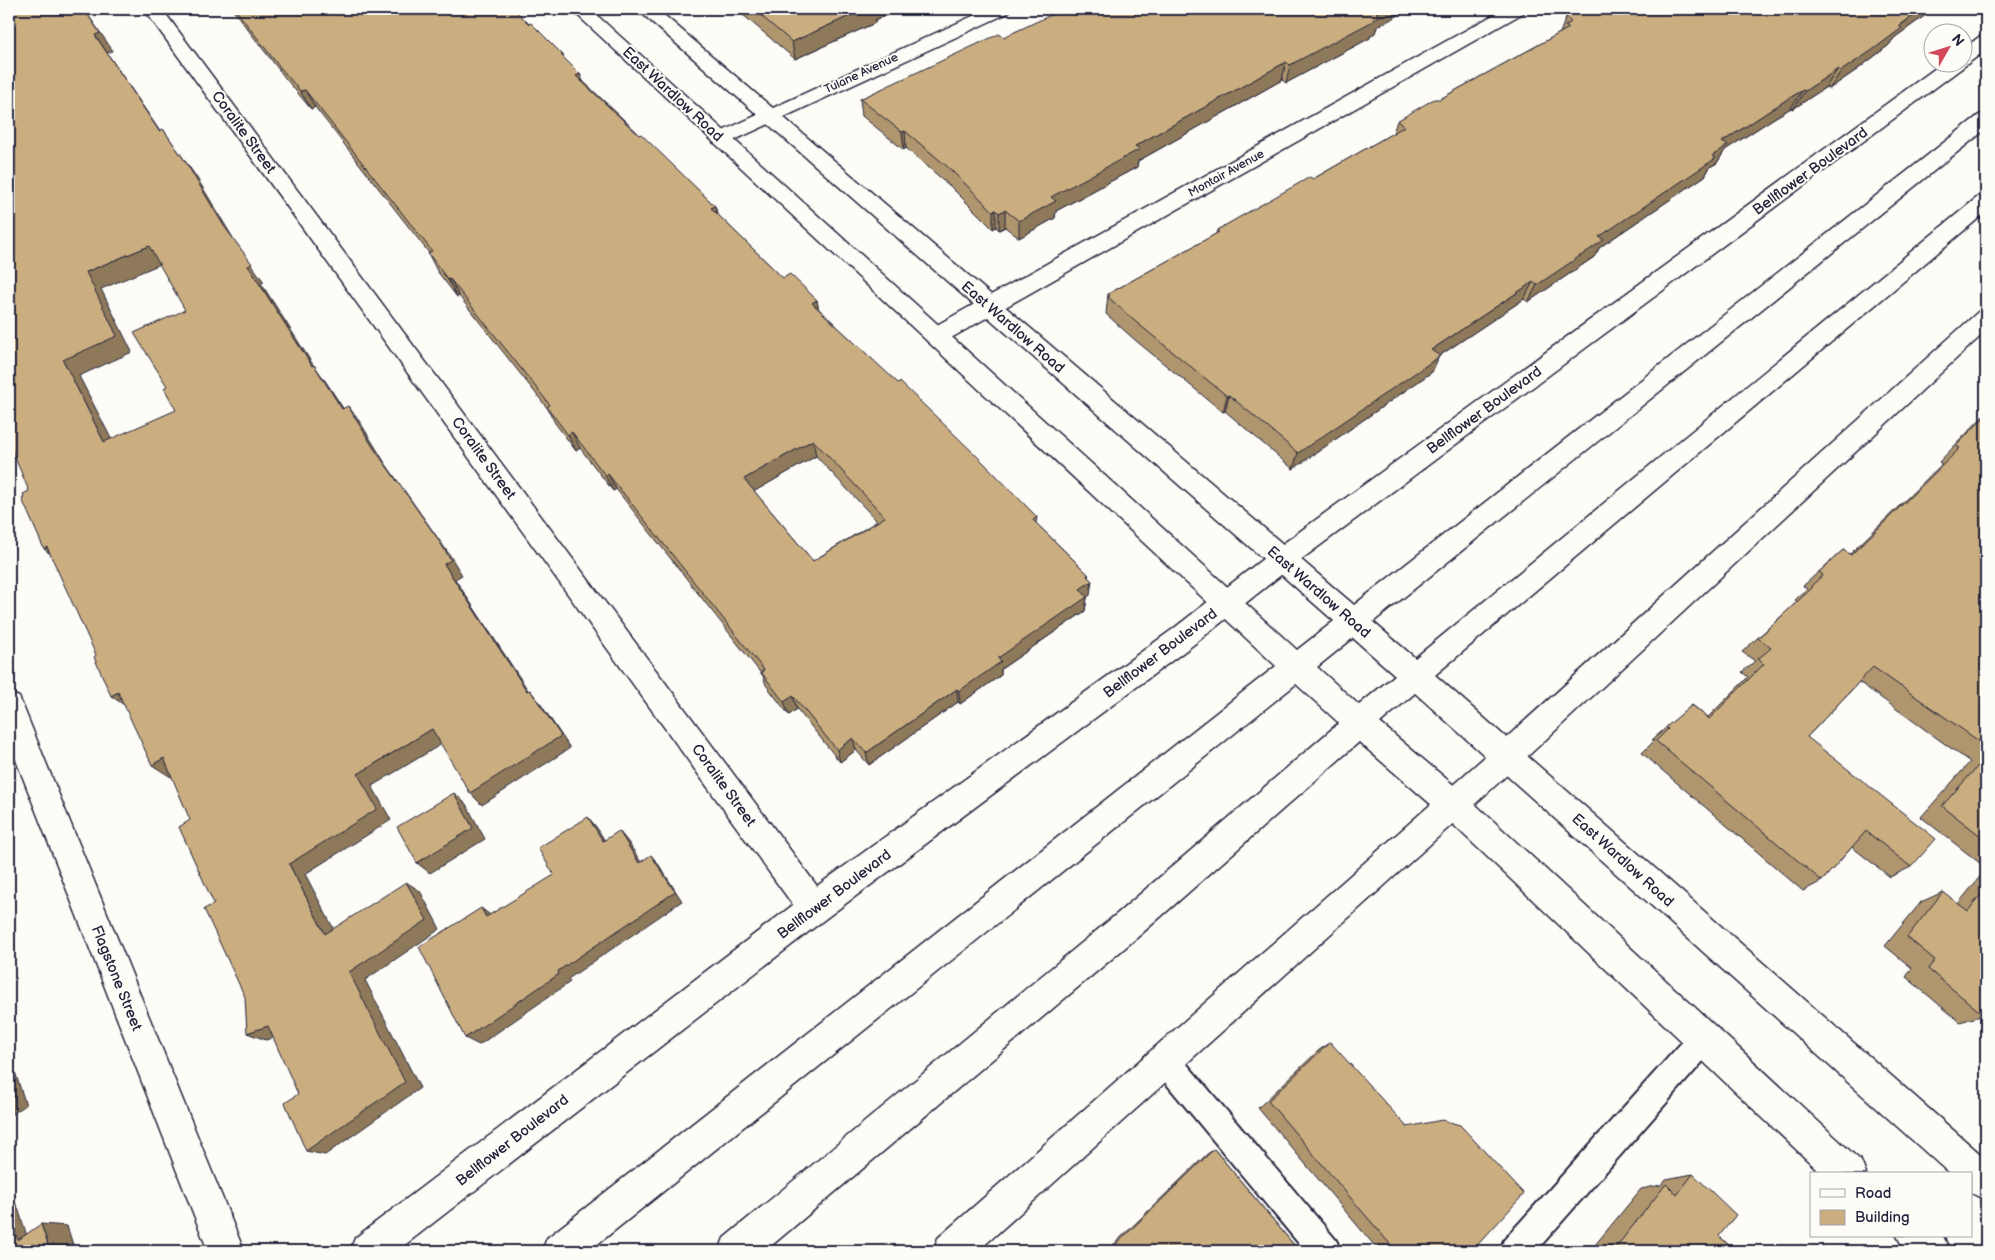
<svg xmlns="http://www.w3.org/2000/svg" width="1995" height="1260" viewBox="0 0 1995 1260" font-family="'Balsamiq Sans',sans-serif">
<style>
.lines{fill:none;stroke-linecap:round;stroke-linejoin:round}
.service-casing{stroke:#22223b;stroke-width:4}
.minor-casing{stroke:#22223b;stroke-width:3}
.secondary-casing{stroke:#22223b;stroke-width:3}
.service{fill:#fdfcf7;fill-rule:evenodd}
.minor{fill:#fdfcf7;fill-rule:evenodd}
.secondary{fill:#fdfcf7;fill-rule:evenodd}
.wall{fill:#af966e;stroke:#22223b;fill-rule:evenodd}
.shaded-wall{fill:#8e7a5a;stroke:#22223b}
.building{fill:#cbae80;stroke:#22223b;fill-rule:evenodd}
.labels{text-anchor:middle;stroke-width:4;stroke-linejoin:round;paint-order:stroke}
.far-street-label{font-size:12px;fill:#22223b;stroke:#fdfcf7}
.street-label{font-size:15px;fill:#22223b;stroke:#fdfcf7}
</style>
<rect width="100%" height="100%" fill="#fdfcf7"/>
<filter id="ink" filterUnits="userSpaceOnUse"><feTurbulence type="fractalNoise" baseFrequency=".02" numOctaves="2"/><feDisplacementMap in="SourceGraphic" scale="10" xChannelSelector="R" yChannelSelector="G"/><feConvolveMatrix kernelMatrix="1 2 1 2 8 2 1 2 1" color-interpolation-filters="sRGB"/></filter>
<g filter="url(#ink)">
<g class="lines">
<g class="service-casing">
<path id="service" d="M1703 1025 1713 1030 1718 1040 1713 1050 1536 1251H1499L1504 1240 1693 1030Z
M1165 1045 1175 1050 1336 1240 1341 1251H1305L1155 1070 1150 1060 1155 1050Z"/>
</g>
<g class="minor-casing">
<path id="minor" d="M144 9H162L817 886 1173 629 1273 551 1944 62H1962V50L1979 37 1986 35V50L1291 567 1193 645 825 919 397 1251H350L355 1238 793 905Z
M988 9H1011L1008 13 728 143 721 145 714 143 711 139 714 135Z
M1504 9H1526L1523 13 944 342 936 344 928 342 924 336 928 330Z
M1986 310V331L1516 767 978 1251H933L938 1238 1496 747 1978 312Z
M9 693 19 697 23 706 244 1251H208L9 742Z"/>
</g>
<g class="secondary-casing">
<path id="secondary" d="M571 9H590L1297 650 1334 621 637 9H657L1354 605 1979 115 1986 113V129L1373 622 1415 658 1979 196 1986 194V212L1435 675 1986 1159V1200L1971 1193V1174H1950L1415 693 1380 723 1463 793 1861 1161 1866 1174H1822L1441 813 1359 742 1140 935 765 1251H719L724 1238 1118 913 1339 723 1296 684 589 1251H542L547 1238 1276 666ZM1353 638 1395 675 1359 705 1317 667Z
M1897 1236H1943L1950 1251H1905Z"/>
</g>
<use href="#service" class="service"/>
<use href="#minor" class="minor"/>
<use href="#secondary" class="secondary"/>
</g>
<path class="wall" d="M232 9H514L529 24 563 55 564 59 580 74 583 81 715 206 717 214 783 278 817 300 818 308 1037 517 1036 523 1088 574 1090 595 1087 598 1085 611 1001 669V675L960 704 958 702 869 765 856 750 840 762 797 709 789 715 766 685 763 676 616 489 613 491 580 448 576 451 555 423 548 409 459 296 457 297 437 271 428 253H429L315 107 311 109 286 79ZM816 456 877 521 813 561 754 491Z
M736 9H901L875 20V23L795 59Z
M1580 9H1934L1894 38 1889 45 1858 69 1829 89 1826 87 1793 109 1791 108 1774 118 1725 150 1717 163 1710 167 1705 176 1600 247 1594 257 1528 302 1524 299 1439 356 1432 372 1293 469 1225 411 1223 412 1135 340 1106 314 1108 294 1216 234 1217 230 1313 179 1393 133 1397 121 1440 99 1560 33 1566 17Z
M1057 14 1377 27 1375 33 1370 36V38L1286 83 1282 80 1138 161 1137 167 1056 211 1055 218 1019 238 1005 227 999 230 996 227 993 229 950 186 906 148 904 150 862 116 860 99Z
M1986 413V868L1921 817 1970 762 1859 682 1807 737 1911 867 1890 877 1852 847 1822 881 1803 891 1642 753 1654 741 1652 740 1692 705 1708 717 1748 677 1742 672 1755 661 1742 652 1797 602 1795 600 1807 589 1803 586 1843 550 1850 554 1942 464 1939 462Z
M1986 869V1012L1984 1015 1960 1022 1906 977 1912 968 1885 946 1921 902 1943 892 1958 904Z
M1330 1042 1472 1251H1379L1258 1108 1318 1051Z
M1214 1149 1299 1251H1107L1206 1155Z
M1693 1174 1719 1236 1735 1251H1590L1641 1189 1661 1185 1666 1179Z"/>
<path class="shaded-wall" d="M84 9 113 51 107 53 171 148 95 35Z
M865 9H901L875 20V23L795 59 792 42Z
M1383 9H1410L1377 27 1375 33 1370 36V38L1286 83 1290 65Z
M1922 9H1934L1894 38 1889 45 1858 69 1829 89 1841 71Z
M1286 62 1282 80 1138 161 1137 167 1056 211 1055 218 1019 238V221L1051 197 1135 146Z
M1838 69 1826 87 1793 109 1805 91Z
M580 74 586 92 576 76Z
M305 90 315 107 311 109 300 91Z
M1803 90 1791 108 1774 118 1725 150 1717 163 1710 167 1705 176 1600 247 1594 257 1528 302 1537 285 1599 237 1722 142 1786 100Z
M163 129 197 178 236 243 264 282 261 283 324 382 312 366 248 266Z
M905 131 906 148 904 150 902 132Z
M715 206 720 223 711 208Z
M996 210V227L993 229V211Z
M1005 210V227L999 230V213Z
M149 246 163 263 101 289 132 352 79 376 121 458 104 442 63 360 86 272Z
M450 279 459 296 457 297 448 280Z
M1533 282 1524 299 1439 356 1432 372 1293 469 1298 453 1431 350Z
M817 300 820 317 812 303Z
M314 365 326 382 354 425 342 409Z
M1229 395 1225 411 1223 412 1227 396Z
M348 406 360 422 385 463 449 554 462 575 455 579 537 704 527 691 444 564Z
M572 432 580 448 576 451 568 435Z
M813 440 816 456 748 495 744 479Z
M608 474 616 489 613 491 605 475Z
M47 547 63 564 44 549Z
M1088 574 1087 585 1092 581 1090 595 1087 598 1085 611 1001 669V675L960 704 959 691 1080 589 1087 576Z
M957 689 958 702 869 765 866 753Z
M530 690 540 703 570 748 482 805 470 793Z
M118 692 130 709 111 696Z
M793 696 797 709 789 715 784 702Z
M432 729 445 742 372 786 391 820 305 874 341 943 325 934 289 864 358 774Z
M853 738 856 750 840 762 837 750Z
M164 758 182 770 171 777 152 765Z
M454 793 466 804 485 839 430 873 417 863Z
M588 817 597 828 612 852 603 841Z
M619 831 628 842 648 873 639 863Z
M651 855 659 865 682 901 568 979 570 982 479 1045 465 1038 558 971Z
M406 882 420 891 440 929 365 980 420 1088 325 1155 306 1151 349 972Z
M481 908 493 917H486Z
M268 1026 286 1033 266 1040 247 1033Z
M9 1054 26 1105 9 1116Z
M9 1204 17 1205 27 1236 9 1245Z
M41 1224 67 1226 75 1251H50Z"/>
<path class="building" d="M9 9H84L100 33 95 35 159 131 163 129 185 161 224 226 252 264 248 266 312 366 314 365 342 409 348 406 373 447 438 539 451 560 444 564 527 691 530 690 561 736 470 793 432 729 358 774 377 809 289 864 325 934 406 882 427 920 349 972 405 1082 306 1151 285 1103 298 1094 268 1026 247 1033 245 997 204 909 214 904 179 827 190 820 164 758 152 765 118 692 111 696 94 657 96 655 47 547 44 549 22 499 24 498 23 494 29 491 9 443ZM149 246 185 310 134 333 167 386 164 388 176 410 104 442 63 360 117 336 86 272Z
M235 9H514L529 24 531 23 563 55H561L580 74 576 76 639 135 641 134 715 206 711 208 783 278 790 274 817 300 812 303 898 383 900 382 982 461 1037 517 1033 520 1088 574 1087 576 1092 581 1080 589 1087 597 998 658 1001 662 959 691 957 689 866 753 853 738 837 750 793 696 784 702 761 672 764 670 608 474 605 475 572 432 568 435 547 407 550 405 450 279 448 280 428 253 432 251 305 90 300 91 275 61ZM813 440 885 517 813 561 744 479Z
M753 9H865L792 42Z
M1069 9H1383L1376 13 1380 16 1373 19 1375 20 1290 65 1286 62 1135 146 1140 149 1051 197 1056 201 1019 221 1005 210 999 213 996 210 993 211 949 168 905 131 902 132 860 99 999 34 1004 37 1055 13 1057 14Z
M1580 9H1922L1899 26 1902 28 1871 51 1841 71 1838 69 1805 91 1803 90 1786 100 1722 142 1728 145 1712 156 1716 158 1599 237 1604 240 1537 285 1533 282 1431 350 1440 356 1298 453 1229 395 1227 396 1137 323 1108 297 1110 296 1108 294 1219 232 1217 230 1259 206 1310 177 1313 179 1405 126 1397 121 1434 99H1440L1569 28 1565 26 1571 22 1566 17Z
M1986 415V746L1873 667 1807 737 1936 839 1911 867 1866 831 1822 881 1656 741 1668 729 1666 727 1692 705 1709 719 1764 664 1758 659 1771 648 1758 638 1813 587 1811 586 1823 575 1819 572 1843 550 1851 555 1960 448 1956 446Z
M1986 757V840L1942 806Z
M454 793 473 828 417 863 397 827Z
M588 817 603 841 619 831 639 863 651 855 675 892 558 971 559 974 465 1038 419 947 481 908 486 917 554 875 538 848Z
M1986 888V1012L1984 1015 1928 969 1935 960 1907 937 1943 892 1968 911Z
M1330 1042 1407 1127 1442 1120 1460 1125 1524 1194 1472 1251H1396L1268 1101Z
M1214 1149 1299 1251H1109Z
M1693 1174 1736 1215 1719 1236 1735 1251H1613L1666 1184 1677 1195Z
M41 1224 50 1251H9V1240L16 1235 18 1240Z"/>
</g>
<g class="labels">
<g class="far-street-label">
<text transform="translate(861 73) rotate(-25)" y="4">Tulane Avenue</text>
<text transform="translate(1226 173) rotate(-29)" y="4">Montair Avenue</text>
</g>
<g class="street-label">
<text transform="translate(673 94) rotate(43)" y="5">East Wardlow Road</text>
<text transform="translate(244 132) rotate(54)" y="5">Coralite Street</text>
<text transform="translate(1810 171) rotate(-36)" y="5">Bellflower Boulevard</text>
<text transform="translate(1013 327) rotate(41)" y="5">East Wardlow Road</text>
<text transform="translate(1484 410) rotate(-36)" y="5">Bellflower Boulevard</text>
<text transform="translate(484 458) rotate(54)" y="5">Coralite Street</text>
<text transform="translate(1319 592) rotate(41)" y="5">East Wardlow Road</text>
<text transform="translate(1160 653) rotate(-37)" y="5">Bellflower Boulevard</text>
<text transform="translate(724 785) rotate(54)" y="5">Coralite Street</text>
<text transform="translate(1623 860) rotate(42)" y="5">East Wardlow Road</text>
<text transform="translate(834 894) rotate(-37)" y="5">Bellflower Boulevard</text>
<text transform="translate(117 978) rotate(68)" y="5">Flagstone Street</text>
<text transform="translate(512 1140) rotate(-38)" y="5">Bellflower Boulevard</text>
</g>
</g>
<rect width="1995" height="1260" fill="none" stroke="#fdfcf7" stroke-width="30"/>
<rect x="15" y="15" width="1965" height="1230" fill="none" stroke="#22223b" stroke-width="2" filter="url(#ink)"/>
<rect x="1810" y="1172" width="162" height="65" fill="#fdfcf7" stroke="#a5a5ac"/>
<rect x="1820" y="1189" width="25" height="8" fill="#fdfcf7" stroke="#a5a5ac"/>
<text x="1855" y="1198" font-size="15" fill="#22223b">Road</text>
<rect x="1820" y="1210" width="25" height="15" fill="#cbae80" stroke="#a5a5ac"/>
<text x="1855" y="1222" font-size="15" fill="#22223b">Building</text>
<g transform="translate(1948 48) rotate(51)"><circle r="24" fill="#fdfcf7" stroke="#a5a5ac"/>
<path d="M0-4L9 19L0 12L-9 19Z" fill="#d1495b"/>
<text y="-8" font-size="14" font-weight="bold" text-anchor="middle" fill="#22223b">N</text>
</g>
</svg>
